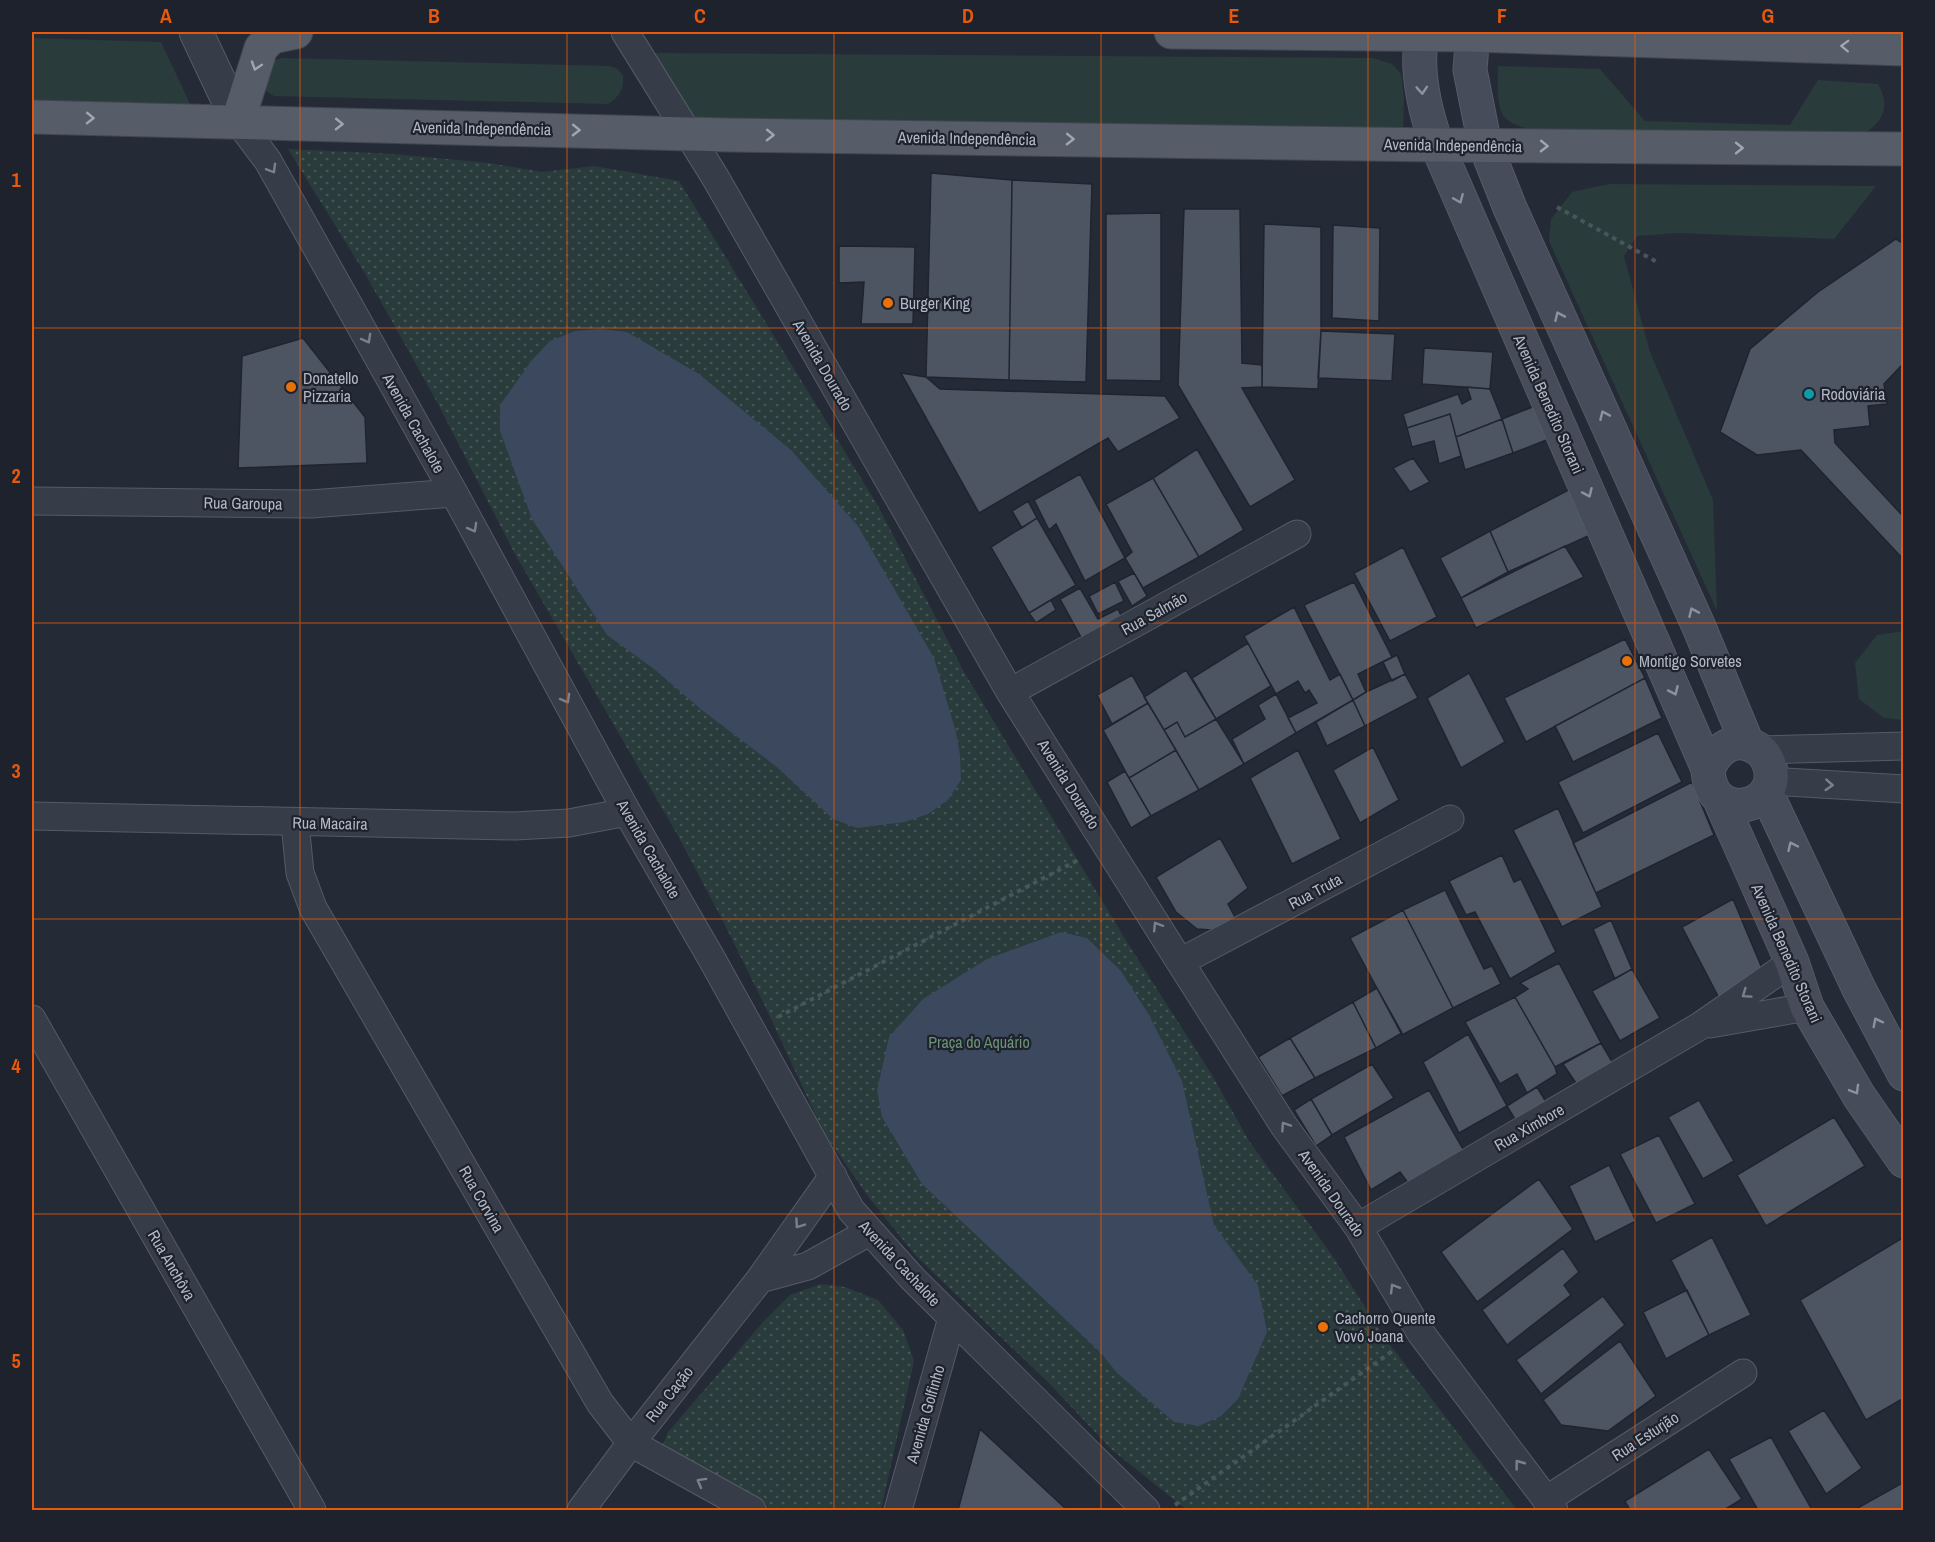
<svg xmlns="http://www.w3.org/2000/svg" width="1935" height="1542" viewBox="0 0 1935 1542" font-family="'Archivo Narrow',sans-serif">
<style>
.grass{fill:#2a3b3c}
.park{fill:url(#park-dots)}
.water{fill:#3b485e}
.building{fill:#4d5563;stroke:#1f242f;stroke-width:1.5}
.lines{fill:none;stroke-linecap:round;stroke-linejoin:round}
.minor-casing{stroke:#555b66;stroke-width:29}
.tertiary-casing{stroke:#555b66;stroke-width:35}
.secondary-casing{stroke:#555b66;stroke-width:35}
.primary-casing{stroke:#414651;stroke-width:35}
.path{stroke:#48565a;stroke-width:4;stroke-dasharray:4.5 4.5;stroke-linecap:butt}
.minor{stroke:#373d48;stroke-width:27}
.tertiary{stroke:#373d48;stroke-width:33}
.secondary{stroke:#464c5a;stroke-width:33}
.primary{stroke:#565c68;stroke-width:33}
.oneway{stroke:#a0a6b2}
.oneway2{stroke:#8c929f}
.oneway3{stroke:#7b818c}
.grid{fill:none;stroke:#e8590c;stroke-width:1.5;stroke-opacity:0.55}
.food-dot{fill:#e8710a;stroke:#1d222d;stroke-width:2}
.culture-dot{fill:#0f9aa8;stroke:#1d222d;stroke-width:2}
.labels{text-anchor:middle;stroke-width:4.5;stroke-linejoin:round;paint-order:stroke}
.street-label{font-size:16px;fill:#b2b8c4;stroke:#1d222d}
.poi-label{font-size:16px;fill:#b2b8c4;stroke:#1d222d;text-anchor:start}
.park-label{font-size:16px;fill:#6c9277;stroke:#1d222d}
.neatline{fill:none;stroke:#e8590c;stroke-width:2}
.grid-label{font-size:20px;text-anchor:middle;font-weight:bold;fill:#e8590c}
</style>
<defs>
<pattern id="park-dots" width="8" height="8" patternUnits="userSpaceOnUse" patternTransform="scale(1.5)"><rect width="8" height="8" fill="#2a3b3c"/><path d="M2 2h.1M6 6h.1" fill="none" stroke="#465557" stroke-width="1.8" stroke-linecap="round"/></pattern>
</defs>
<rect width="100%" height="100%" fill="#242b37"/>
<path class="grass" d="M32 38 161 42 192 108 32 104Z
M655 53 1372 58 1392 64 1401 74 1404 98 1403 129 692 122Z
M281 58 609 66 616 68 623 75C624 89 620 96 608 104L274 96 266 91 263 83 269 62Z
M1498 66 1600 69 1645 121 1790 125 1818 80 1878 84C1893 111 1879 126 1855 139L1537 132C1527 128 1509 125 1503 115 1496 104 1498 78 1498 66Z
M1609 184 1876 186 1834 239 1677 233 1637 236 1624 256 1650 352 1713 500 1717 611 1549 241 1551 219 1572 192Z
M1903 631H1904L1903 720 1884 718 1859 699 1855 663 1877 635Z"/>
<path class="park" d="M288 149 394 154 488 163 543 172 594 166 679 181 878 506 964 672 1130 947 1212 1075 1249 1141 1334 1258 1384 1337 1517 1510H1187L1111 1449 1049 1383 916 1256 870 1199 824 1133 765 1006 723 921 677 834 515 554 438 404 402 339 364 272Z
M821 1284 845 1287 878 1300 903 1330 914 1361 881 1510H767L662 1447 668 1432 764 1321 790 1295Z"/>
<path class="water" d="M600 329 627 332 699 374 791 450 858 526 934 658 956 732 960 755 961 780 948 800 928 814 905 822 857 828 833 819 778 768 703 711 654 669 607 635 532 519 500 431V405L532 360 550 341 575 331Z
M1061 932 1087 938 1121 971 1149 1015 1182 1081 1214 1225 1258 1285 1267 1332 1238 1399 1221 1416 1199 1426 1174 1422 1117 1373 1102 1354 922 1184 882 1117 877 1090 889 1037 923 999 987 959Z"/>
<path class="building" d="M931 173 1012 180 1009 380 926 377Z
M1012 180 1092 184 1086 382 1009 380Z
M1184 209H1240L1242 363 1262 365V387L1242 388 1295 480 1250 507 1178 385Z
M1161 213V381L1106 380V214Z
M1264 224 1321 227V331L1318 389 1262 387Z
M1333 225 1380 228 1379 321 1332 318Z
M1896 239 1904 244V366H1901L1884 384 1887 404 1868 406 1870 426 1834 430 1835 443 1902 515 1904 514V560L1801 450 1757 455 1720 432 1750 349 1818 292Z
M839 246 915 247 913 324H861L864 282 839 283Z
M1321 331 1395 334 1392 381 1318 378Z
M303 338 365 417 367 463 238 468 242 356Z
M1424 348 1493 352 1490 389 1422 384Z
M901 373 926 377 940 389 1165 396 1180 418 1118 452 1108 438 979 513Z
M1467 387 1490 389 1502 419 1456 437 1450 414 1407 428 1403 414 1458 394 1462 404 1471 399Z
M1535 406 1549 439 1513 453 1502 419Z
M1450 414 1461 456 1439 464 1434 441 1412 447 1407 428Z
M1502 419 1513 453 1465 470 1456 437Z
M1197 449 1244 530 1199 557 1153 478Z
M1413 458 1430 482 1410 492 1393 468Z
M1080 474 1125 558 1085 581 1056 524 1049 530 1034 500Z
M1153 478 1199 557 1143 588 1125 558 1132 552 1106 504Z
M1576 486 1597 532 1508 572 1490 531Z
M1028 501 1037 518 1022 528 1012 511Z
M1037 518 1076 585 1029 613 991 547Z
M1490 531 1508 572 1461 598 1440 558Z
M1565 546 1584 577 1476 628 1461 598Z
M1403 547 1437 617 1390 641 1354 573Z
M1134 573 1147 596 1132 606 1118 581Z
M1115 582 1124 601 1098 614 1089 596Z
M1354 582 1392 657 1358 674 1366 692 1353 700 1304 605Z
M1080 588 1098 619 1118 609 1122 618 1082 639 1060 599Z
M1051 600 1056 610 1036 623 1029 613Z
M1294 607 1330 680 1340 674 1353 700 1296 733 1288 718 1317 703 1309 690 1305 693 1298 681 1276 694 1244 636Z
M1625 639 1645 678 1526 742 1504 698Z
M1248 643 1271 686 1216 719 1192 678Z
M1397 655 1405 674 1392 681 1383 662Z
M1186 670 1216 719 1185 737 1177 722 1164 730 1144 697Z
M1469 673 1505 742 1461 768 1427 698Z
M1405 674 1418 698 1365 726 1353 700 1366 692Z
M1132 675 1148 703 1112 724 1097 695Z
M1645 678 1662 718 1573 762 1555 726Z
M1276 694 1296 733 1244 764 1232 739 1265 719 1258 705Z
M1353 700 1365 726 1327 746 1316 722Z
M1148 703 1176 750 1129 778 1103 730Z
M1216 719 1244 764 1199 790 1164 730 1177 722 1185 737Z
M1658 733 1682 782 1583 833 1558 782Z
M1373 747 1399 800 1360 823 1333 770Z
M1176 750 1199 790 1151 816 1129 778Z
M1298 750 1341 839 1292 864 1250 778Z
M1125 771 1151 816 1131 828 1107 782Z
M1692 782 1714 835 1596 893 1573 843Z
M1558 808 1602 907 1562 927 1513 830Z
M1220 838 1248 888 1228 904 1235 917 1220 928 1211 930 1197 929 1176 912 1156 877Z
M1502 855 1514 882 1521 879 1556 952 1510 979 1475 912 1466 915 1449 881Z
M1445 890 1484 969 1492 966 1501 984 1453 1008 1403 910Z
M1733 899 1764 973 1719 998 1682 927Z
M1403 910 1453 1008 1402 1035 1350 938Z
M1611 920 1632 969 1615 979 1593 929Z
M1559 963 1601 1043 1555 1067 1515 997 1528 989 1520 983Z
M1632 969 1660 1018 1620 1041 1592 991Z
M1377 988 1402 1033 1376 1048 1353 1002Z
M1515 997 1555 1067 1557 1074 1527 1093 1517 1074 1500 1084 1465 1022Z
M1353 1002 1376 1048 1315 1078 1290 1038Z
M1468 1034 1507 1106 1459 1133 1423 1062Z
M1290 1038 1315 1078 1282 1096 1258 1057Z
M1601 1043 1614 1065 1578 1086 1563 1064Z
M1372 1064 1394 1098 1332 1135 1311 1099Z
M1537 1087 1546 1102 1516 1121 1507 1106Z
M1429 1090 1464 1151 1408 1183 1400 1172 1371 1190 1344 1137Z
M1311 1099 1332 1135 1316 1146 1294 1110Z
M1699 1100 1734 1161 1703 1179 1668 1117Z
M1834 1117 1865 1166 1766 1226 1737 1175Z
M1659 1135 1695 1204 1656 1223 1620 1154Z
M1609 1165 1636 1221 1595 1242 1569 1186Z
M1539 1179 1573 1229 1477 1302 1441 1252Z
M1712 1237 1751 1315 1709 1335 1671 1260Z
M1904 1237V1398L1866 1420 1800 1300Z
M1563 1248 1579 1272 1564 1285 1571 1295 1507 1345 1482 1310Z
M1687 1290 1709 1335 1666 1359 1643 1312Z
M1603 1296 1625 1325 1541 1394 1516 1360Z
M1620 1341 1656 1396 1608 1431 1561 1425 1543 1400Z
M1824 1410 1862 1468 1826 1494 1788 1431Z
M980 1429 1066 1509 1065 1510H958Z
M1771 1437 1812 1510H1758L1729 1459Z
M1709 1449 1742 1499 1724 1510H1630L1625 1501Z
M1904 1482V1510H1854Z"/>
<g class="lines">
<g class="minor-casing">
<path id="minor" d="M625 32 715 177 1010 692 1180 962 1284 1126 1358 1227 1420 1332 1554 1510
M238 121 268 161 454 493 627 812 713 961 851 1210 913 1279 1146 1510
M32 501 311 504 454 493
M1010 692 1297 534
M1760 750 1904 746
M1771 781 1904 789
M32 816 515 826 569 823 627 812
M295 823 300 873 313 908 600 1403 631 1443 752 1510
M1180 962 1450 819
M32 1019 312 1510
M1710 1024 1807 1007
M1358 1227 1700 1026 1792 962
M760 1279 808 1266 869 1232
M1546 1500 1743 1373
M581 1510 631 1443 760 1279 833 1176
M898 1510 952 1318"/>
</g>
<g class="tertiary-casing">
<path id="tertiary" d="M196 32 238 121"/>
</g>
<g class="secondary-casing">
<path id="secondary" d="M1422 32C1415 70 1424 109 1437 145L1708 769C1710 828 1785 807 1769 764 1767 758 1763 752 1758 749 1736 734 1717 748 1708 769
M1473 32 1470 70 1485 145 1510 208 1699 627 1747 743
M1766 792 1859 989 1904 1074
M1720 800 1792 962 1807 1007 1859 1096 1904 1161"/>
</g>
<g class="primary-casing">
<path id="primary" d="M1171 32 1472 35 1904 49
M32 117 727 135 1437 145 1904 149
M238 121 261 48 272 37 296 32"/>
</g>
<path class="path" d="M1557 207 1657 262
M778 1017 1080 859
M1175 1505 1394 1350"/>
<use href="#minor" class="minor"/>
<use href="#tertiary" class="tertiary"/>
<use href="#secondary" class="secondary"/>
<use href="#primary" class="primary"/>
</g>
<defs><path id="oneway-chevron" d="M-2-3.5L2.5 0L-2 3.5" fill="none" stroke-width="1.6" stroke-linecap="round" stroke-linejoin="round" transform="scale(1.5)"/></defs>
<g class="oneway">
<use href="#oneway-chevron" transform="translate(1845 46) rotate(-178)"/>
<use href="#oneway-chevron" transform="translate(256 66) rotate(108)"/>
<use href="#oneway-chevron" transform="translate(90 118) rotate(1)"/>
<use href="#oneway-chevron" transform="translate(339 124) rotate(1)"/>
<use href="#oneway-chevron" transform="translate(576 130) rotate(1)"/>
<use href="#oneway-chevron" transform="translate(770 135) rotate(1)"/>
<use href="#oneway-chevron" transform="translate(1070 139) rotate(1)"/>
<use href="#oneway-chevron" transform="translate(1544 146) rotate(1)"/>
<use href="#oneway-chevron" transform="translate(1739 148)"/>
</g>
<g class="oneway2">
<use href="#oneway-chevron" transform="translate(1422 90) rotate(86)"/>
<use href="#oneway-chevron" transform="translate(1459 199) rotate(67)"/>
<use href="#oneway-chevron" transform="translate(1559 316) rotate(-114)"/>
<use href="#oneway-chevron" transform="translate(1604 415) rotate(-114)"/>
<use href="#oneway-chevron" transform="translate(1588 493) rotate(66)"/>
<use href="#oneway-chevron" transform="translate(1693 612) rotate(-114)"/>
<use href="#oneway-chevron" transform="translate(1674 691) rotate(66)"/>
<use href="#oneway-chevron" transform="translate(1792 846) rotate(-115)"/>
<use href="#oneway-chevron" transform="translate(1877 1022) rotate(-117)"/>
<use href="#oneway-chevron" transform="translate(1855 1090) rotate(60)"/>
</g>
<g class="oneway3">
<use href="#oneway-chevron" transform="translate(272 169) rotate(60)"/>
<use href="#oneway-chevron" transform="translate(367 339) rotate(61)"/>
<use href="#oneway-chevron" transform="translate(473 528) rotate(61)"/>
<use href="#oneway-chevron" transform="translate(566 699) rotate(61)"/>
<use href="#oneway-chevron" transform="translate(1829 785) rotate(4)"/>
<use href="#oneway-chevron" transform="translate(1157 926) rotate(-122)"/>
<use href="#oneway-chevron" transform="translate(1746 994) rotate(145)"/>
<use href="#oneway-chevron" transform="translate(1285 1126) rotate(-124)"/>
<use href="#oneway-chevron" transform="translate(799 1224) rotate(125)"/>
<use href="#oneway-chevron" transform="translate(1394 1288) rotate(-121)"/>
<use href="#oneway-chevron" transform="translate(1519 1464) rotate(-127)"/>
<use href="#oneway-chevron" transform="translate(701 1482) rotate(-151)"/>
</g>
<path class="grid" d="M300 32V1510M567 32V1510M834 32V1510M1101 32V1510M1368 32V1510M1635 32V1510M32 328H1904M32 623H1904M32 919H1904M32 1214H1904"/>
<g class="food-dot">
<circle cx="888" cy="303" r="6"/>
<circle cx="291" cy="387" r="6"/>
<circle cx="1627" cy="661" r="6"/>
<circle cx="1323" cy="1327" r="6"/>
</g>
<circle class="culture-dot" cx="1809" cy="394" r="6"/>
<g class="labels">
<g class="street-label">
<text transform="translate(482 128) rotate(1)" y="6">Avenida Independência</text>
<text transform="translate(967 138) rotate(1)" y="6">Avenida Independência</text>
<text transform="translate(1453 145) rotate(1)" y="6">Avenida Independência</text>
<text transform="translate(823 365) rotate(60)" y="6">Avenida Dourado</text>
<text transform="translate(1549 404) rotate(66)" y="6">Avenida Benedito Storani</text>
<text transform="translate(414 423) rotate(61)" y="6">Avenida Cachalote</text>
<text transform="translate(243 503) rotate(1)" y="6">Rua Garoupa</text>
<text transform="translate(1154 613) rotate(-29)" y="6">Rua Salmão</text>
<text transform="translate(1069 784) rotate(58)" y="6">Avenida Dourado</text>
<text transform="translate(330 823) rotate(1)" y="6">Rua Macaira</text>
<text transform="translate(649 849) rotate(60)" y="6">Avenida Cachalote</text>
<text transform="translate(1315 891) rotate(-28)" y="6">Rua Truta</text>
<text transform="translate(1787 953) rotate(66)" y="6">Avenida Benedito Storani</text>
<text transform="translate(1529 1127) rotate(-30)" y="6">Rua Ximbore</text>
<text transform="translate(1332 1193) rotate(55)" y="6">Avenida Dourado</text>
<text transform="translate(482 1199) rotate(60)" y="6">Rua Corvina</text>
<text transform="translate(900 1263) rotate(47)" y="6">Avenida Cachalote</text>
<text transform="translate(172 1265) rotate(60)" y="6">Rua Anchôva</text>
<text transform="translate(669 1394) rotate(-52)" y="6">Rua Cação</text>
<text transform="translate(925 1414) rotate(-74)" y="6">Avenida Golfinho</text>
<text transform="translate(1645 1436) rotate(-33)" y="6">Rua Esturjão</text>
</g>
<g class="poi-label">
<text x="900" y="309">Burger King</text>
<text x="303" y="384">Donatello<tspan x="303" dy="18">Pizzaria</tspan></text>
<text x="1821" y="400">Rodoviária</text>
<text x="1639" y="667">Montigo Sorvetes</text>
<text x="1335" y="1324">Cachorro Quente<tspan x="1335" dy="18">Vovó Joana</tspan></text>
</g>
<g class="park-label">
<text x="979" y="1048">Praça do Aquário</text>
</g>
</g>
<rect width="1935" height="1542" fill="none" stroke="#1d222d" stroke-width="66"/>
<rect x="33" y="33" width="1869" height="1476" class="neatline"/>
<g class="grid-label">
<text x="166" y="23">A</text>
<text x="434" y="23">B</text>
<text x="700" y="23">C</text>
<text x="968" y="23">D</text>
<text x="1234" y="23">E</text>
<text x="1502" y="23">F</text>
<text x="1768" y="23">G</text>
<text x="16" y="187">1</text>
<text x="16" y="483">2</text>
<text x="16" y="778">3</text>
<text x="16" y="1073">4</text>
<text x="16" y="1368">5</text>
</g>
</svg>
